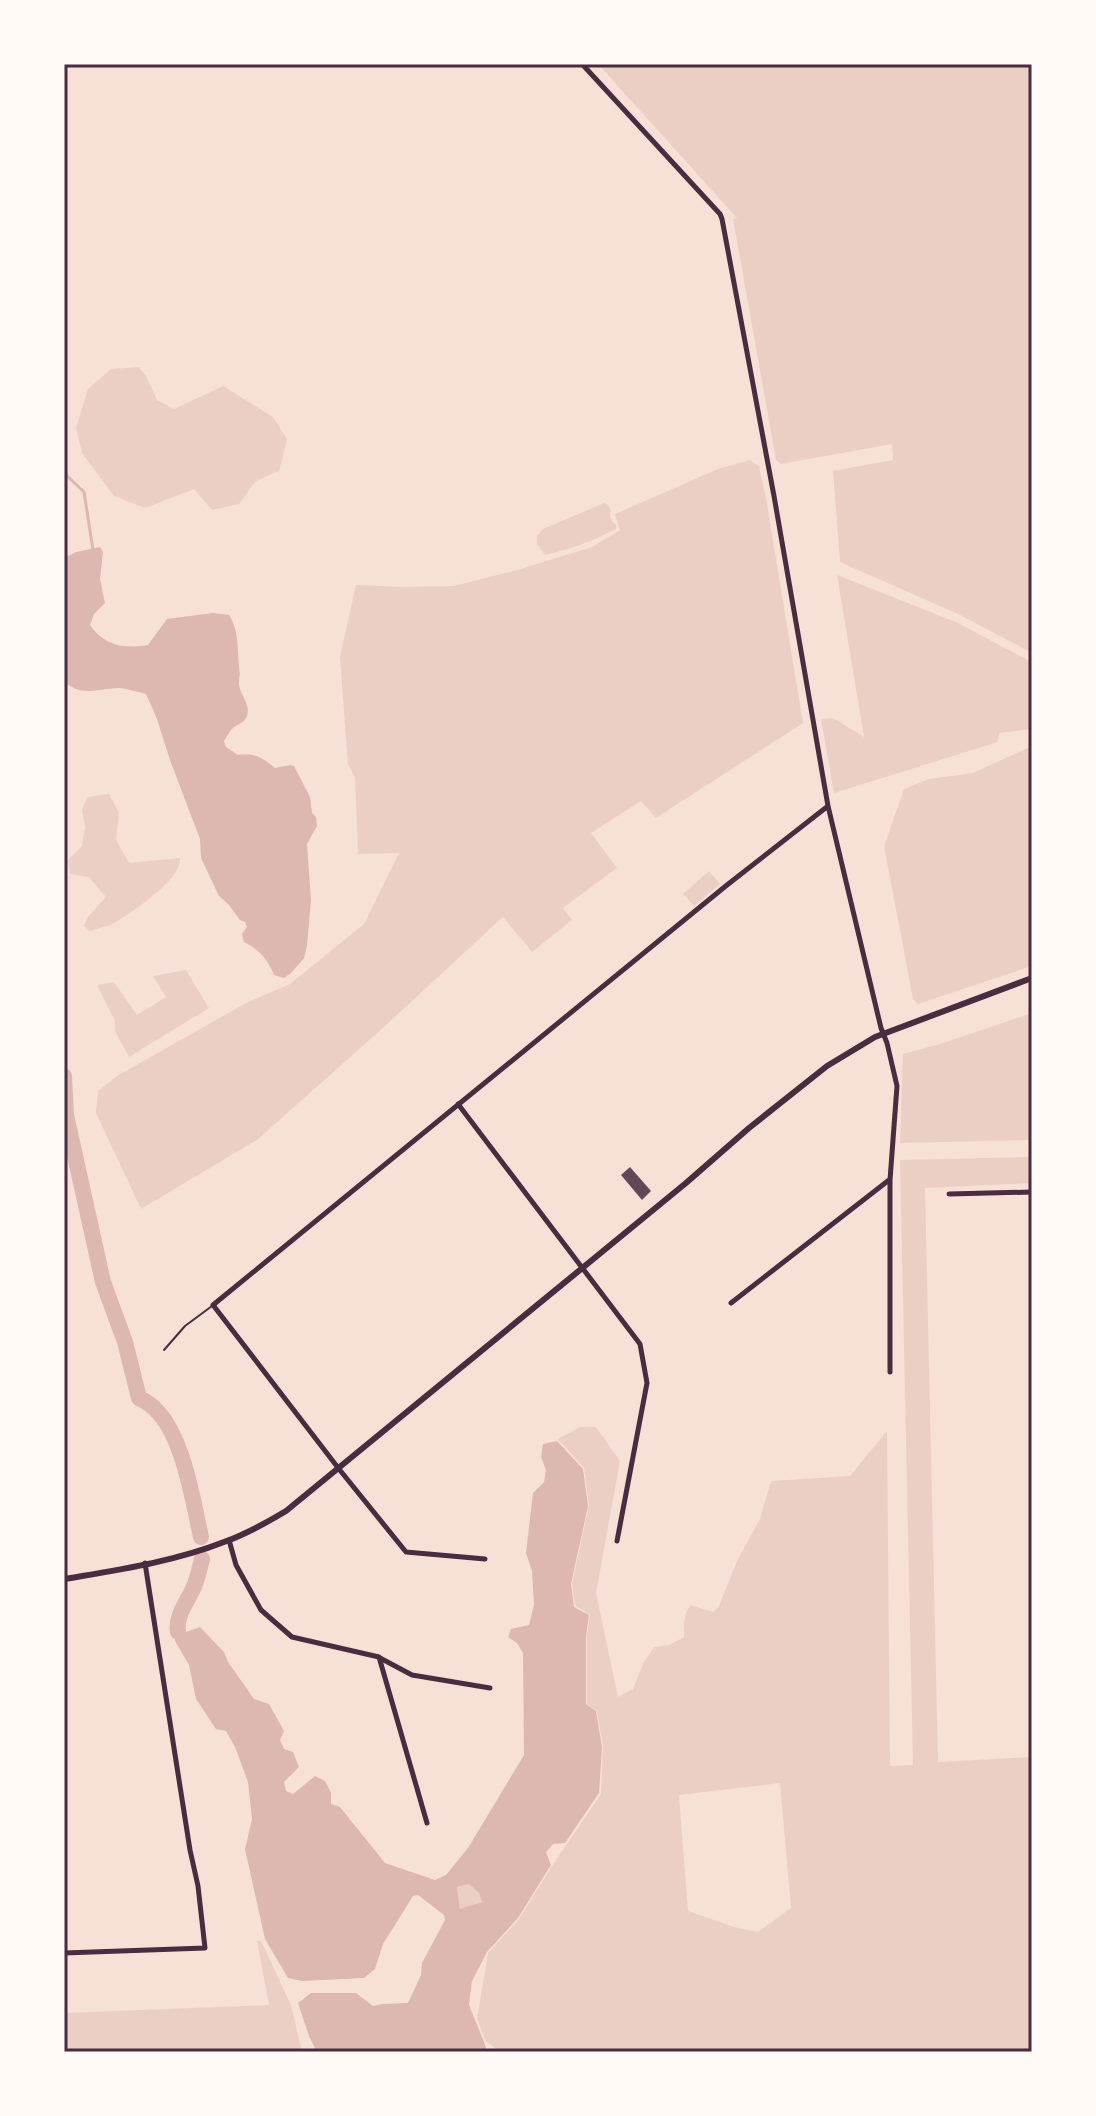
<svg xmlns="http://www.w3.org/2000/svg" width="1096" height="2116" viewBox="0 0 1096 2116" font-family="Overpass,sans-serif">
<style>
.green{fill:#ebcfc5;fill-rule:evenodd}
.water{fill:#dcb8b0;fill-rule:evenodd}
.lines{fill:none;stroke-linecap:round;stroke-linejoin:round}
.stream{stroke:#dcb8b0;stroke-width:3}
.river{stroke:#dcb8b0;stroke-width:16}
.building{fill:#644757}
.service{stroke:#4a2c40;stroke-width:2}
.minor{stroke:#4a2c40;stroke-width:5}
.tertiary{stroke:#4a2c40;stroke-width:6}
.neatline{fill:none;stroke:#4a2c40;stroke-width:3}
</style>
<rect width="100%" height="100%" fill="#f7e1d7"/>
<path class="green" d="M598 64H1032V653L960 615 840 562 833 471 893 460 892 444 781 464 776 460 733 219 737 218Z
M139 367 146 376 157 400 174 409 223 386 273 417 287 439 279 471 256 481 239 504 212 510 194 489 145 508 114 496 82 453 76 428 88 389 111 369Z
M750 460 759 466 766 498 803 723 656 818 641 801 591 833 617 868 563 908 572 920 532 952 503 917 385 1026 257 1140 141 1209 96 1113 98 1091 117 1076 246 1003 290 984 364 924 399 853 358 854 355 777 348 765 340 657 356 585 403 587 454 586 517 570 592 547 620 530 615 514 718 469Z
M604 503 607 504 611 510C609 517 611 520 616 525V529C593 541 571 549 545 555L537 544V536L543 529Z
M837 575 956 622 1032 662V729L999 733 998 742 834 793 821 719 833 718 864 737Z
M1032 746V966L918 1004 913 999 884 846 904 789 929 779 973 773Z
M109 794 119 813 116 840 129 863 180 858C182 879 132 913 114 923 107 927 98 928 90 931L84 926 87 918 106 897 89 877 70 874 68 860 82 846 85 827 82 810 87 797Z
M709 871 720 884 694 906 683 894Z
M186 970 209 1008 129 1057 115 1031V1021L97 985 114 982 137 1015 166 997 153 976Z
M1032 1013V1140L900 1143 903 1054 940 1044Z
M1032 1157V1183L925 1188 938 1762 1032 1757V2052H496V2049L486 2041 477 2019 488 1953 519 1919 552 1866 601 1794 603 1746 597 1711 587 1704V1635L590 1615 575 1605 572 1584 589 1505 584 1468 558 1439 580 1427H596L620 1461 596 1593 618 1697 633 1689 643 1664 654 1647 669 1645 684 1637C684 1626 683 1614 691 1605L713 1612 718 1608 738 1559 760 1519 771 1481 850 1476 887 1431 890 1766 913 1765 900 1160ZM780 1783 791 1908 758 1932 734 1927 688 1911 679 1795Z
M470 1884 479 1893 482 1902 460 1910 457 1887Z
M257 1941H261L291 2005 302 2052H64V2013L269 2005Z"/>
<path class="water" d="M100 547 103 552 100 579 105 603 94 614 90 625C104 646 125 649 148 645L167 619 213 613 229 615C240 631 237 655 240 674 234 693 254 703 246 718 243 724 235 725 231 730 228 734 226 738 224 741L226 747 238 755C256 753 261 757 275 768L290 765 294 766 310 797 312 813 316 817 317 826 307 844 311 900 307 945 304 958 291 973 284 978 274 975C268 960 260 950 244 942L242 934 247 927 245 922 240 920 229 905 219 896 201 858 200 839 170 760 157 719 146 694C138 692 128 689 120 688 99 688 81 698 64 681V558L76 552Z
M557 1441 583 1469 588 1506 571 1584 574 1607 589 1615 586 1635V1704L596 1711 602 1747 599 1793 565 1843 553 1844 546 1852 551 1865 518 1918 487 1952 472 1981 469 2005 484 2042 487 2052H317L309 2036 298 2003 311 1993H356L373 2006 383 2004 408 2003 421 1975 422 1963 445 1920 444 1915 418 1895 413 1896 383 1944 375 1969 364 1978 302 1981 288 1978 265 1939 245 1849 252 1819 248 1782 235 1747 226 1731 216 1729 196 1699 189 1665 175 1641 172 1618 180 1613 181 1626 186 1632 200 1627 224 1652 228 1662 254 1699 269 1704 284 1731 280 1740 284 1749 293 1752 299 1767 284 1782 286 1791 293 1794 315 1776 325 1781 331 1793V1804L340 1807 385 1863 435 1880 446 1875 468 1848 524 1755 523 1653 517 1643 508 1637 511 1629 529 1625 534 1605 532 1571 526 1553 533 1493 544 1482 546 1470 541 1457 543 1444ZM469 1884 479 1893 482 1902 460 1909 457 1887Z"/>
<g class="lines">
<path class="stream" d="M64 473 84 492 93 550"/>
<path class="river" d="M64 1076 66 1115 103 1282 125 1342 139 1398C145 1401 151 1404 155 1409 183 1435 193 1501 201 1537
M178 1632C175 1615 189 1600 195 1584 198 1576 200 1567 202 1559"/>
</g>
<path class="building" d="M630 1167 651 1191 642 1200 621 1175Z"/>
<g class="lines">
<path class="service" d="M164 1350 185 1326 212 1306"/>
<path class="minor" d="M582 64 720 214 722 219 774 496 828 806 881 1028 887 1043 897 1086 890 1180V1372
M458 1104 640 1344 647 1383 617 1541
M949 1194 1032 1192
M731 1303 889 1180
M229 1540 236 1565 261 1610 292 1637 379 1657 427 1823
M485 1559 406 1552 339 1469 213 1305 727 885 828 806
M380 1658 412 1675 490 1688
M64 1953 205 1948 198 1886 190 1850 145 1563"/>
<path class="tertiary" d="M64 1579C117 1570 173 1562 224 1542 246 1534 266 1523 286 1511L686 1183 749 1128 827 1066 875 1037 1032 978"/>
</g>
<rect width="1096" height="2116" fill="none" stroke="#fffaf5" stroke-width="132"/>
<rect x="66" y="66" width="964" height="1984" class="neatline"/>
</svg>
